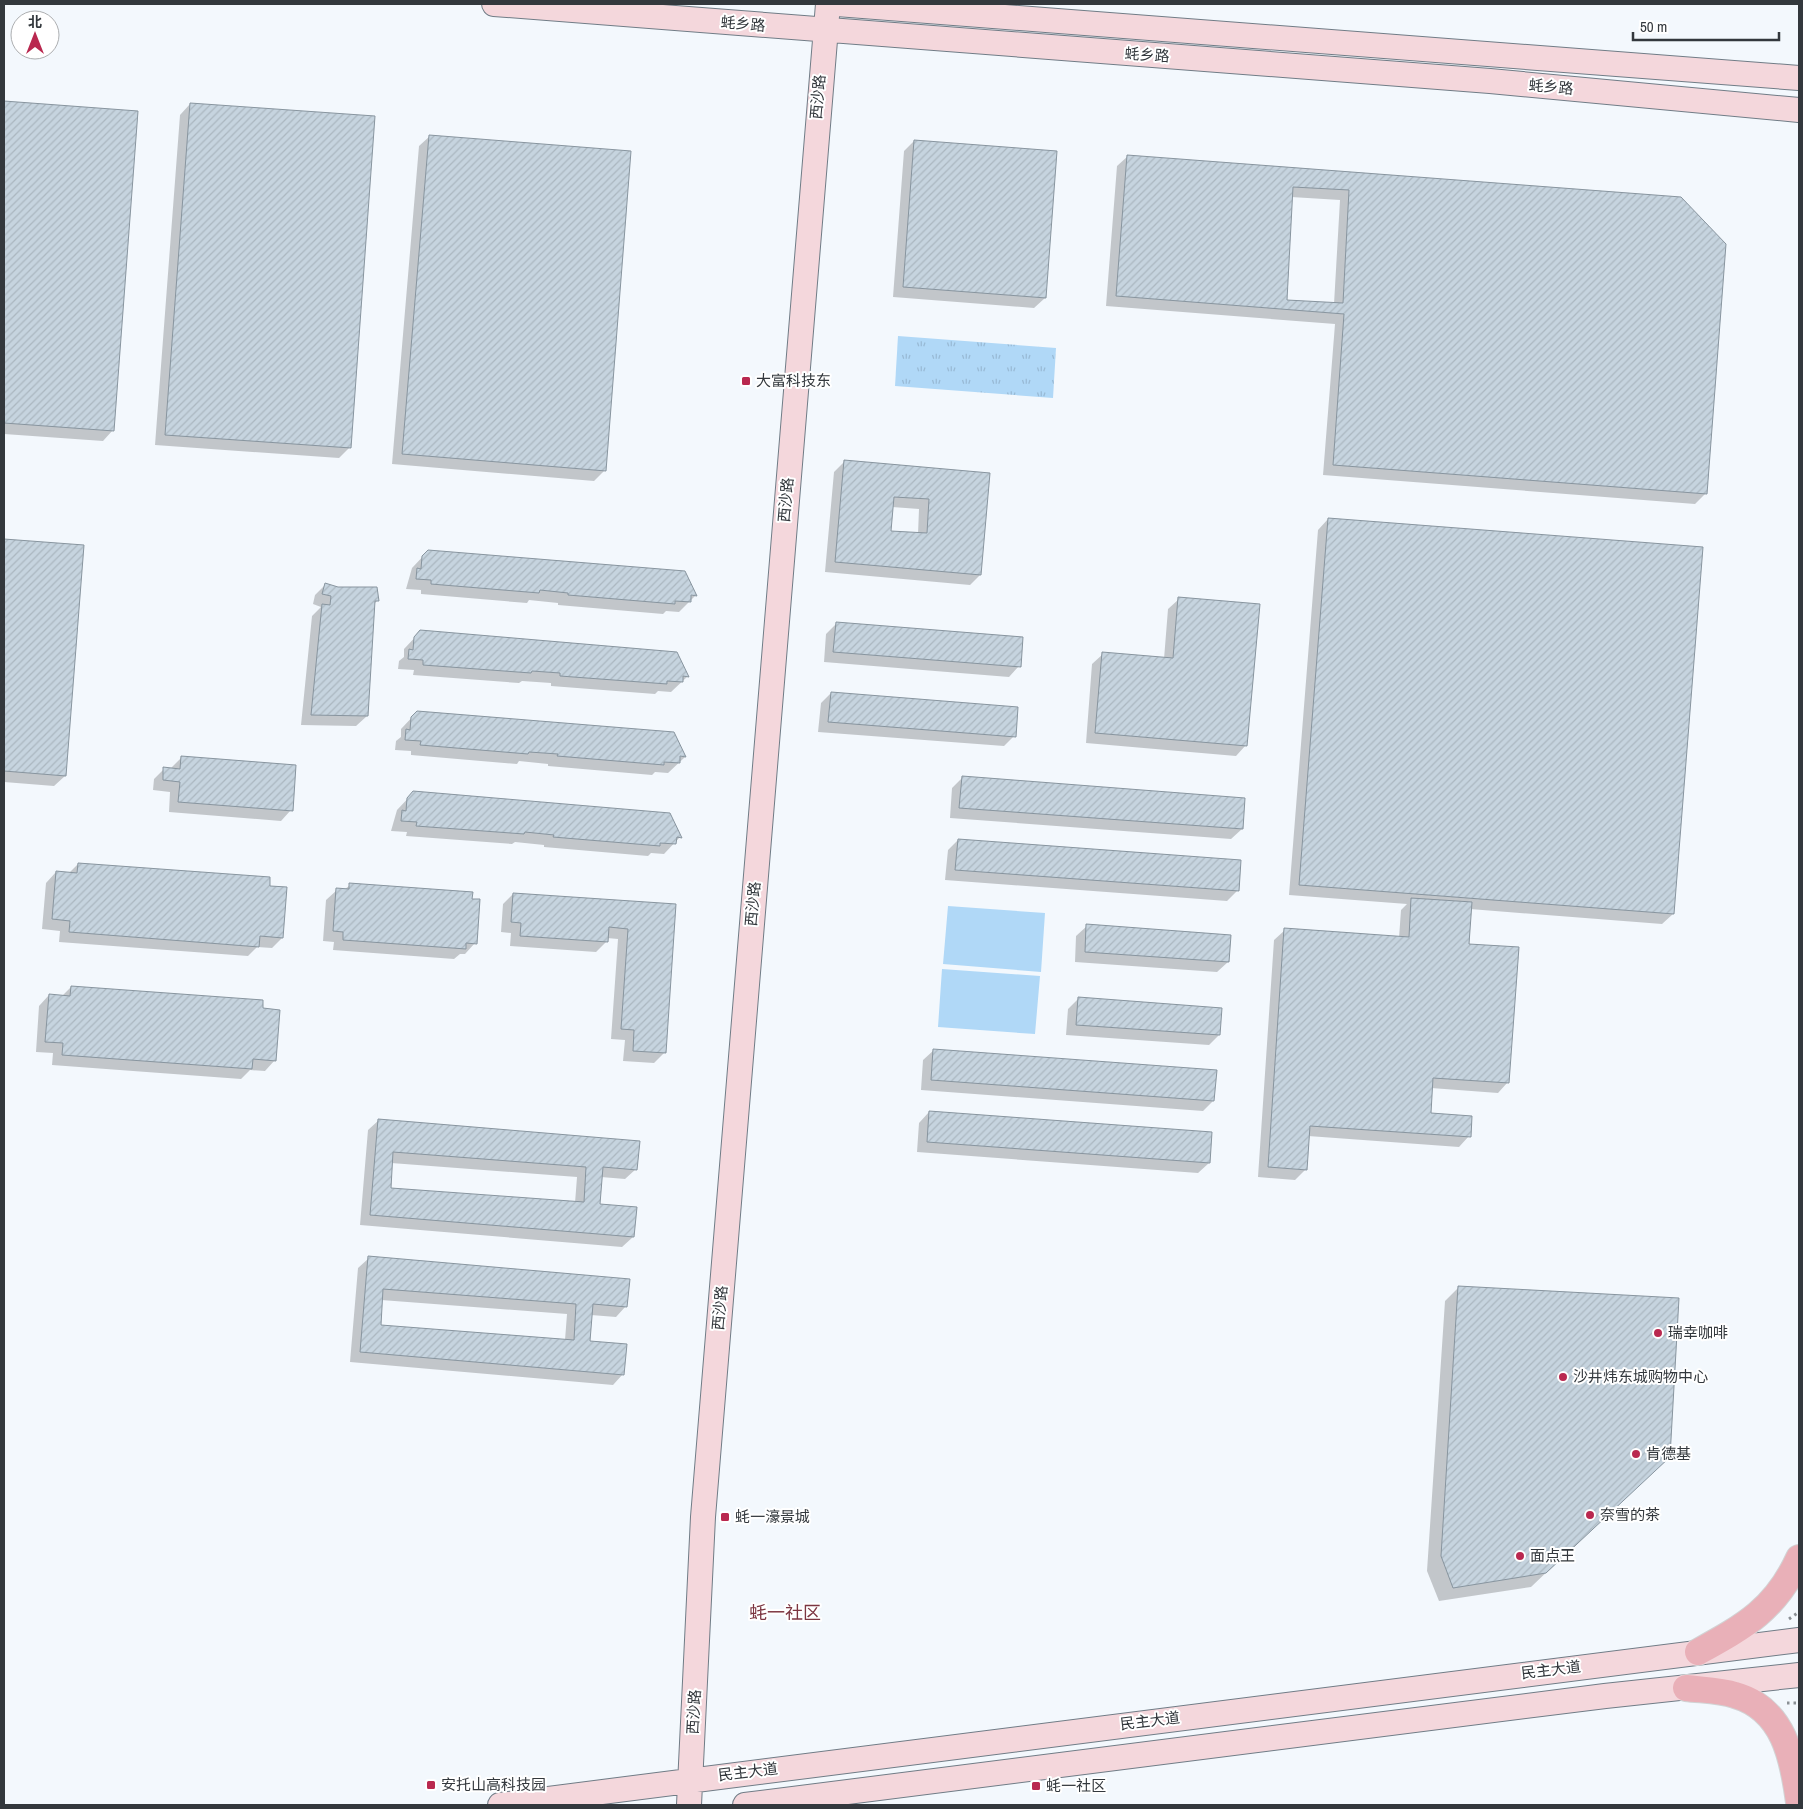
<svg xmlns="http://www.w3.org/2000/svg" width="1803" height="1809" viewBox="0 0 1803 1809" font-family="'Archivo Narrow','Noto Sans SC',sans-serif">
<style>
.grass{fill:url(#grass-tufts)}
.pitch{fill:#b0d8f7}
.shadow{fill:#0003;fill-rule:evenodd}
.building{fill:url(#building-hatch);stroke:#88959f;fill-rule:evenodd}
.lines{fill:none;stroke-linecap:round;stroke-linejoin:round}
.secondary-casing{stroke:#707c86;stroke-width:26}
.primary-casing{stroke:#d2d3d4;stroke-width:28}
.path{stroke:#8b9095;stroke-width:3;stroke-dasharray:2.5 4;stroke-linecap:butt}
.secondary{stroke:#f4d7dc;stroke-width:24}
.primary{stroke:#e9b0b8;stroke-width:26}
.poi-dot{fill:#b9284f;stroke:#fff;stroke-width:2}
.labels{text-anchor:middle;stroke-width:4;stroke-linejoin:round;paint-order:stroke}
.street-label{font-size:15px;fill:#33383d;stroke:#fff}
.poi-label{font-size:15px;fill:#33383d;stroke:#fff;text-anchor:start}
.quarter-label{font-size:18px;fill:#7c3541;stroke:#fff}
</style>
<defs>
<pattern id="grass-tufts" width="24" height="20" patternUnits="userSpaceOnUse" patternTransform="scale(1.25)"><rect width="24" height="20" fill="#b0d8f7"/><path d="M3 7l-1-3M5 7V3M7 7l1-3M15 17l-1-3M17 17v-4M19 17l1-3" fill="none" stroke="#98bad5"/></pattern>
<pattern id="building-hatch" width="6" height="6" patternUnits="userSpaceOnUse" patternTransform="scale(1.25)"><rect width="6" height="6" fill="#c6d4df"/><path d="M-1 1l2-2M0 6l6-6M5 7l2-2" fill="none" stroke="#abb7c0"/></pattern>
</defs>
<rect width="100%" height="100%" fill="#f3f8fd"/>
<path class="grass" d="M898 336 1056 348 1053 398 895 386Z"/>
<path class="pitch" d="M948 906 1045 913 1041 972 943 964Z
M942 969 1040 976 1035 1034 938 1027Z"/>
<path class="shadow" d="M4 103 137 112 113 430 103 441 4 434Z
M190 104 350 447 339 458 155 445 180 115Z
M430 136 604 471 594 481 392 464 419 146Z
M914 141 1045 298 1034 308 893 297 904 151Z
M1128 156 1680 198 1706 493 1695 504 1323 475 1335 324 1106 306 1117 166ZM1291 197 1340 200 1334 304 1285 302Z
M844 462 989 474 980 575 970 585 825 572 834 472ZM892 507 919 509 918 534 890 532Z
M1328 519 1673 914 1662 924 1470 909 1468 945 1508 1082 1498 1093 1431 1088 1430 1114 1469 1136 1459 1147 1308 1136 1306 1169 1295 1180 1258 1177 1274 940 1285 930 1399 938 1401 910 1407 904 1289 895 1318 530Z
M4 540 83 546 65 776 54 786 4 782Z
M428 551 695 596 679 612 666 611 663 614 558 605V603L529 600 527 603 421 594V590L406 589 412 568Z
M325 585 378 600 374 604 367 716 356 726 301 725 312 616 321 607 313 604 315 595Z
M1179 599 1246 745 1236 756 1086 743 1092 664 1103 654 1164 659 1168 609Z
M837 623 1019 666 1009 677 824 662 826 634Z
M420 632 688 676 671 692 658 691 655 694 551 686V683L522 681 519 683 413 675 414 670 398 669 399 661 404 657V649Z
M831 693 1014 736 1004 746 818 732 821 703Z
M417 712 685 757 668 773 655 772 652 775 548 766V764L519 761 517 764 411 755V751L395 750 396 741 401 737V729Z
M181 758 291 810 281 821 169 812 170 792 153 790 154 779 164 769 171 768Z
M962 778 1242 829 1231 839 950 818 952 788Z
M413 793 680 837 664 854 651 853 648 856 544 847V845L515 842 512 844 406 836 407 832 391 831 397 810Z
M958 840 1240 861 1237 891 1227 901 945 880 948 850Z
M78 864 268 887 282 938 272 948 257 947 248 956 59 942 60 931 42 929 46 883 56 872 69 873Z
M350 885 475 943 465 954H460L454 959 333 950 334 942 323 941 326 900 337 890H344Z
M513 894 675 905 665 1052 654 1063 623 1061 625 1040 611 1039 618 939 607 938V941L596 952 510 946 511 933 501 932 503 904Z
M1087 926 1228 962 1217 972 1075 962 1076 936Z
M71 987 261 1010 275 1060 265 1071 250 1070 241 1079 52 1065 53 1053 36 1052 39 1006 49 995 62 996Z
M1078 999 1219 1035 1209 1045 1066 1035 1068 1009Z
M934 1050 1213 1101 1203 1111 921 1090 923 1060Z
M929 1112 1209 1163 1198 1173 917 1152 919 1123Z
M379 1120 636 1169 625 1179 601 1177 599 1205 633 1237 622 1247 360 1225 368 1130ZM391 1163 577 1177 575 1203 389 1189Z
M369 1258 626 1306 616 1317 591 1315 589 1342 623 1374 613 1385 350 1362 358 1268ZM381 1300 567 1314 565 1340 379 1326Z
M1459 1287 1654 1470 1531 1587 1439 1601 1427 1571 1445 1301Z"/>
<path class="building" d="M4 101 138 111 114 431 4 423Z
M190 103 375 116 351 448 165 435Z
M429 135 631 151 606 471 402 454Z
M914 140 1057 151 1046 298 903 287Z
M1127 155 1681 197 1726 244 1707 494 1333 465 1344 314 1116 296ZM1293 187 1349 190 1343 303 1287 300Z
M844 460 990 473 981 575 835 562ZM894 497 929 499 927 533 891 531Z
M1328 518 1703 547 1674 914 1299 885Z
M4 539 84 545 66 776 4 771Z
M428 550 685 571 697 596 691 595V602L675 601V604L568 595V593L540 590 539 593 431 584V580L416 579 417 568 421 569 422 556Z
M325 583 338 587H377L379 601H375L368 716 311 715 322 604 330 605 331 596 322 594Z
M1178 597 1260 604 1247 746 1095 733 1102 652 1173 658Z
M836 622 1023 637 1021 667 833 652Z
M420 630 677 652 689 677 683 676V682L667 681V684L560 676V673L532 671 531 673 423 665V660L408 659 409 649 413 650 414 637Z
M831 692 1018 707 1016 737 828 722Z
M417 711 674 732 686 757 680 756V763L664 762V765L557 756 558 754 529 752 528 754 420 745 421 741 405 740 406 729 410 730 411 717Z
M181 756 296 765 293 811 178 802 180 782 163 780V767L180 769Z
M962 776 1245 798 1243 829 959 808Z
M413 791 670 813 682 838 677 837 676 844 660 843V846L553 837 554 835 525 832 524 834 416 826 417 822 401 821 402 810 406 811 407 798Z
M958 839 1241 860 1239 891 955 870Z
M78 863 270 877V886L287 887 283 938 260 936 259 947 69 932 70 921 52 919 56 871 77 873Z
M349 883 473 892 472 899H480L477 944 466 943V949L343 940V932L333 931 336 888 349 889Z
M513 893 676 904 666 1053 633 1051 634 1030 621 1029 628 929 609 927 608 942 520 936 521 923 511 922Z
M1411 898 1472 902 1469 944 1519 947 1509 1083 1433 1078 1431 1113 1472 1116 1471 1137 1310 1126 1307 1170 1268 1167 1284 928 1409 937Z
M1086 924 1231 935 1229 962 1085 952Z
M71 986 263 1000V1008L280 1010 276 1061 253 1059 252 1069 62 1055 63 1043 45 1042 49 994 70 996Z
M1078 997 1222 1008 1220 1035 1076 1025Z
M933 1049 1217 1070 1214 1101 931 1080Z
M929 1111 1212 1132 1210 1163 927 1142Z
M378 1119 640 1141 637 1170 603 1167 600 1204 637 1207 634 1237 370 1215ZM393 1152 586 1167 584 1202 391 1188Z
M368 1256 630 1279 627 1307 593 1304 590 1341 627 1344 624 1375 360 1352ZM383 1289 576 1304 574 1340 381 1325Z
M1458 1286 1679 1298 1670 1457 1546 1573 1453 1588 1441 1556Z"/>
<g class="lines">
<g class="secondary-casing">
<path id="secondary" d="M494 4 1490 81 1799 110
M837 4 1799 78
M500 1805 1799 1640
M689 1805 703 1517 828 4
M745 1805 1605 1696 1799 1675"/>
</g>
<g class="primary-casing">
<path id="primary" d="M1698 1652C1745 1626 1776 1609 1799 1558
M1686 1688C1702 1690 1720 1690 1735 1695 1784 1709 1793 1758 1799 1802"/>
</g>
<path class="path" d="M1789 1619 1799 1612
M1787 1703H1796"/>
<use href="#secondary" class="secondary"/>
<use href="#primary" class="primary"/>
</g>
<g class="poi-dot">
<rect x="741" y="376" width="10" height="10" rx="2.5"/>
<circle cx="1658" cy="1333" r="5"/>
<circle cx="1563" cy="1377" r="5"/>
<circle cx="1636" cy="1454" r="5"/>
<circle cx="1590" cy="1515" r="5"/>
<rect x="720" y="1512" width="10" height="10" rx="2.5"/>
<circle cx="1520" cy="1556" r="5"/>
<rect x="426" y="1780" width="10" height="10" rx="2.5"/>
<rect x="1031" y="1781" width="10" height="10" rx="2.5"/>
</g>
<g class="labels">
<g class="street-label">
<text transform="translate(743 24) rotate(5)" y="5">蚝乡路</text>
<text transform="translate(1147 55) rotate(4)" y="5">蚝乡路</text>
<text transform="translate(1551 87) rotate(5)" y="5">蚝乡路</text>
<text transform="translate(818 97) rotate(-85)" y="5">西沙路</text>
<text transform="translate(786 500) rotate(-85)" y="5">西沙路</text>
<text transform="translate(753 904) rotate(-85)" y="5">西沙路</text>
<text transform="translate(720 1308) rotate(-85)" y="5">西沙路</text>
<text transform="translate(1551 1670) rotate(-7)" y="5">民主大道</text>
<text transform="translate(694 1712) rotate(-87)" y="5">西沙路</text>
<text transform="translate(1150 1721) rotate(-7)" y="5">民主大道</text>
<text transform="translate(748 1772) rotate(-7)" y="5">民主大道</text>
</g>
<g class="poi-label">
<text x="756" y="386">大富科技东</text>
<text x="1668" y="1338">瑞幸咖啡</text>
<text x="1573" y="1382">沙井炜东城购物中心</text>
<text x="1646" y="1459">肯德基</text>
<text x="1600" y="1520">奈雪的茶</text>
<text x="735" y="1522">蚝一濠景城</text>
<text x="1530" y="1561">面点王</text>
<text x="441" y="1790">安托山高科技园</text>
<text x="1046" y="1791">蚝一社区</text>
</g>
<g class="quarter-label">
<text x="785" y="1619">蚝一社区</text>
</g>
</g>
<rect width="1803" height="1809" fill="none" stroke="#33383d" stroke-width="10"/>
<g transform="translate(35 35)"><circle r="24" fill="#ffffff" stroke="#adafb1"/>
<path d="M0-4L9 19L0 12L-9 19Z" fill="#b9284f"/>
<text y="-8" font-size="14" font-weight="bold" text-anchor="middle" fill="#33383d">北</text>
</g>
<path d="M1633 32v8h146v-8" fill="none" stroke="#33383d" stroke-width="2.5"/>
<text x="1640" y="32" font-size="15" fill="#33383d" stroke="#ffffff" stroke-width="4" paint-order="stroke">50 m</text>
</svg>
